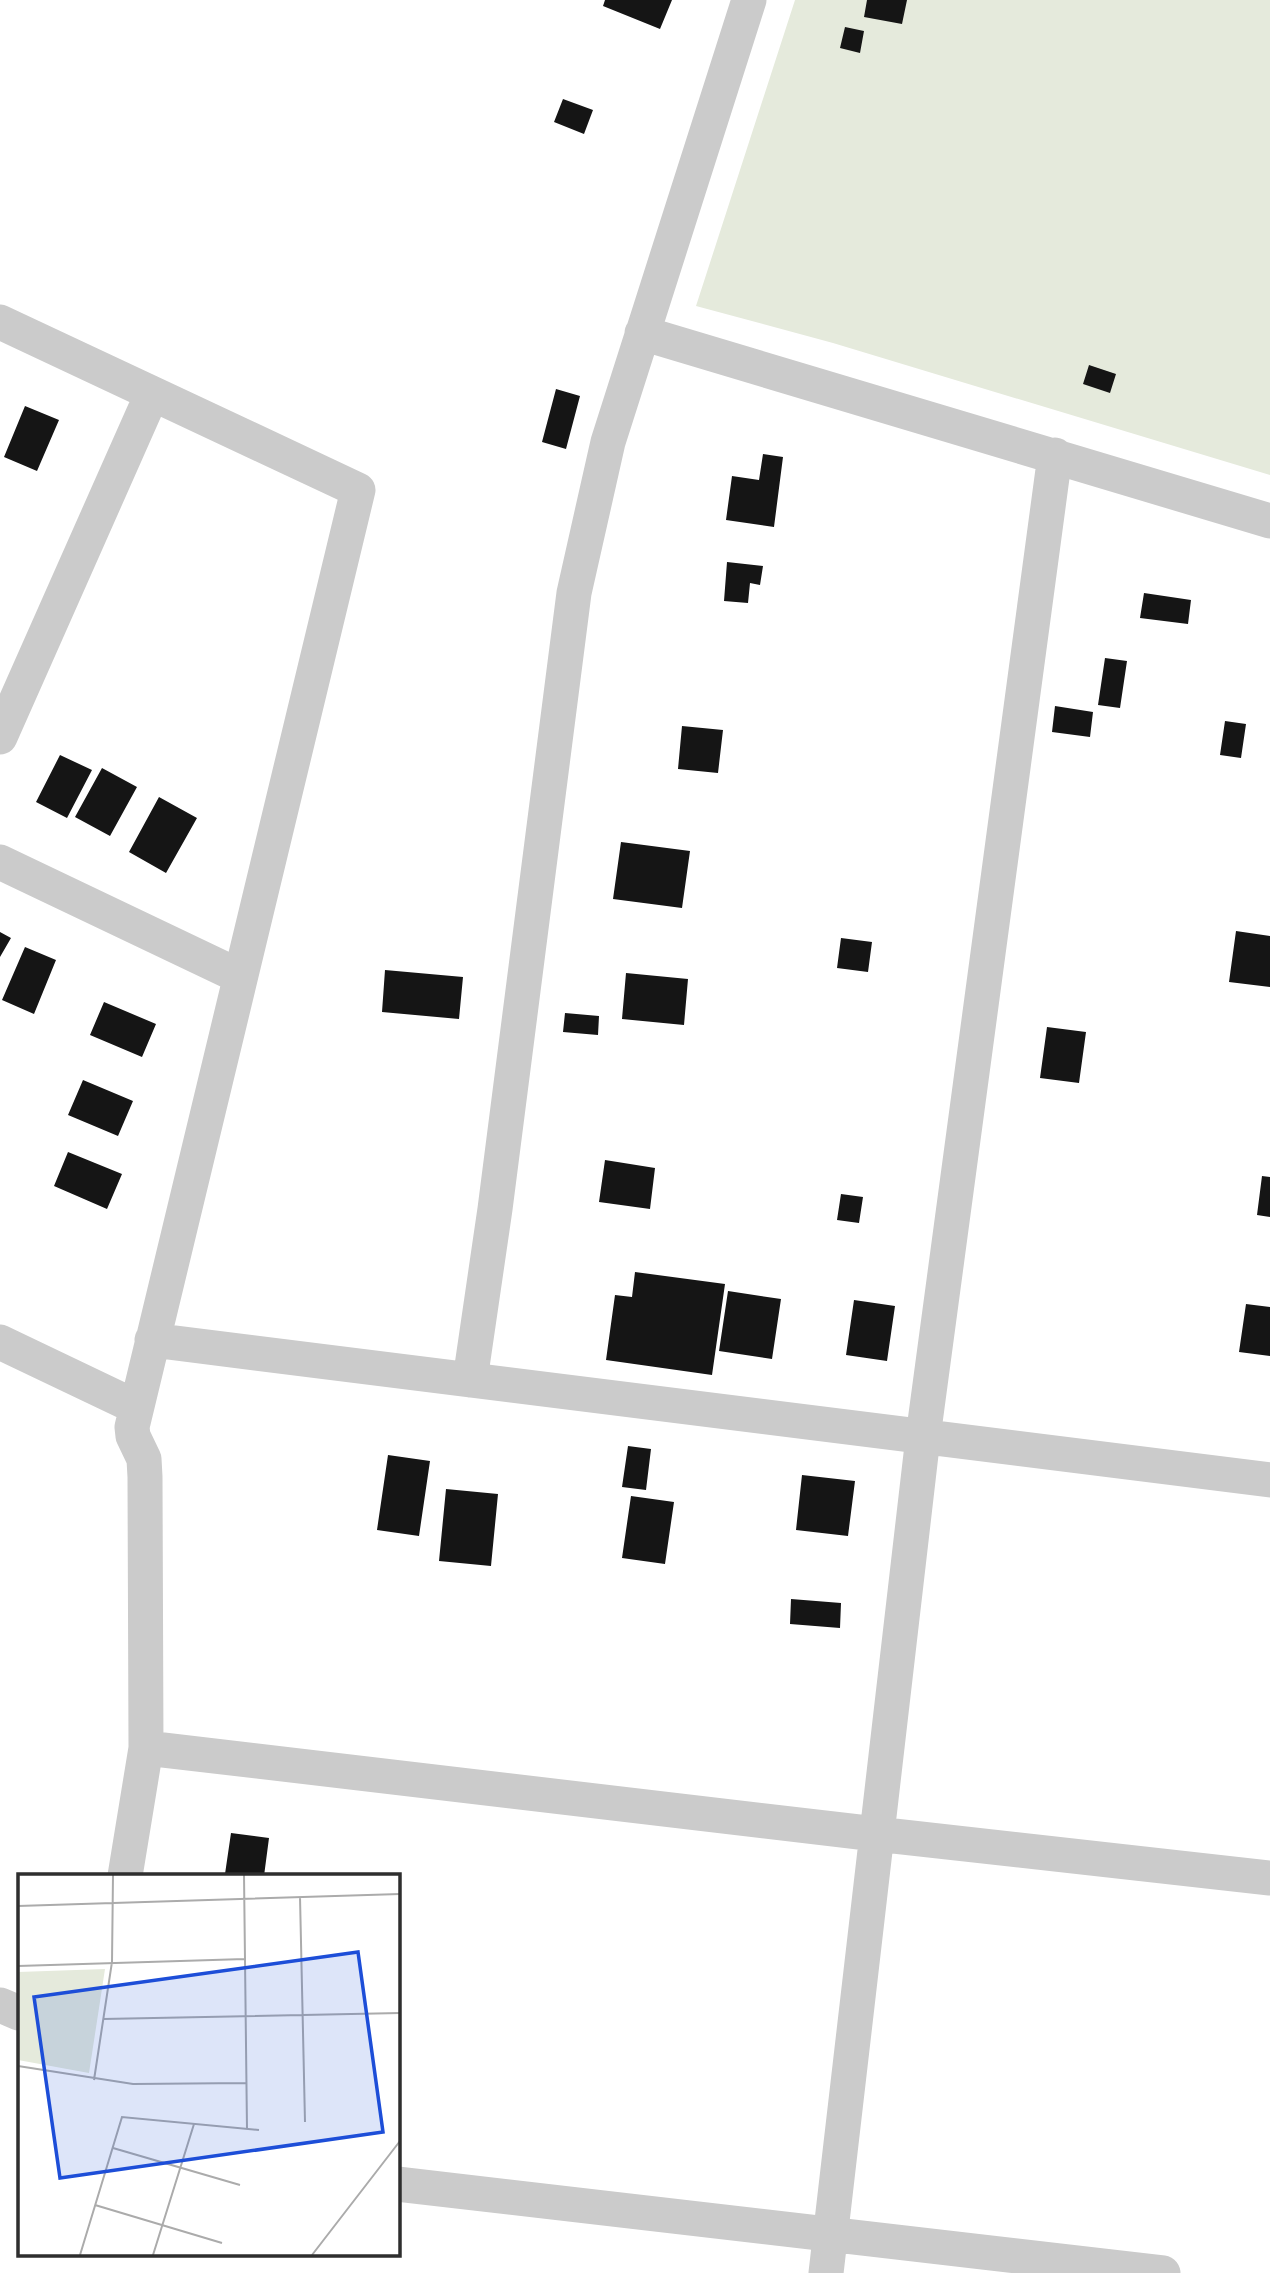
<svg xmlns="http://www.w3.org/2000/svg" width="1270" height="2273" viewBox="0 0 1270 2273" font-family="Rubik,sans-serif">
<style>
.green{fill:#e5eadc}
.building{fill:#151515}
.lines{fill:none;stroke-linecap:round;stroke-linejoin:round}
.minor{stroke:#cbcbcb;stroke-width:35}
.inset-road{fill:none;stroke:#ababab;stroke-width:2}
.view{fill:#1d4ed8;fill-opacity:0.15;stroke:#1d4ed8;stroke-width:3.5}
.inset-edge{fill:none;stroke:#2e2e2e;stroke-width:3.5}
</style>
<rect width="100%" height="100%" fill="#fff"/>
<path class="green" d="M795 0H1270V475L833 343 696 306Z"/>
<path class="building" d="M605 0H672L660 29 603 6Z
M867 0H907L902 24 864 17Z
M845 27 864 31 860 53 840 48Z
M563 99 593 110 584 134 554 122Z
M1089 365 1116 374 1110 393 1083 384Z
M556 389 580 396 566 449 542 442Z
M25 406 59 420 37 471 4 457Z
M763 454 783 457 774 527 726 520 732 476 759 480Z
M727 562 763 566 760 585 750 583 748 603 724 601Z
M1144 593 1191 600 1188 624 1140 618Z
M1105 658 1127 661 1120 708 1098 705Z
M1055 706 1093 712 1090 737 1052 732Z
M1225 721 1246 724 1241 758 1220 755Z
M682 726 723 730 718 773 678 769Z
M60 755 92 770 67 818 36 802Z
M102 768 137 787 110 836 75 817Z
M159 797 197 818 166 873 129 852Z
M621 842 690 851 682 908 613 899Z
M1236 931 1270 936V987L1229 982Z
M0 932 11 938 0 957Z
M841 938 872 942 868 972 837 968Z
M25 947 56 960 34 1014 2 1000Z
M385 970 463 977 459 1019 382 1012Z
M626 973 688 979 684 1025 622 1019Z
M104 1002 156 1024 142 1057 90 1035Z
M565 1013 599 1016 598 1035 563 1032Z
M1047 1027 1086 1032 1079 1083 1040 1078Z
M83 1080 133 1101 118 1136 68 1115Z
M68 1152 122 1174 107 1209 54 1186Z
M605 1160 655 1168 650 1209 599 1202Z
M1262 1176 1270 1177V1217L1257 1215Z
M841 1194 863 1197 859 1223 837 1220Z
M635 1272 725 1284 712 1375 606 1360 615 1295 632 1297Z
M728 1291 781 1299 772 1359 719 1351Z
M854 1300 895 1306 887 1361 846 1355Z
M1246 1304 1270 1307V1356L1239 1352Z
M628 1446 651 1449 646 1490 622 1487Z
M388 1455 430 1461 419 1536 377 1530Z
M802 1475 855 1481 848 1536 796 1530Z
M446 1489 498 1494 491 1566 439 1561Z
M631 1496 674 1502 665 1564 622 1558Z
M791 1599 841 1603 840 1628 790 1624Z
M231 1833 269 1838 264 1876 225 1874Z"/>
<g class="lines">
<path class="minor" d="M0 322 358 490 132 1427 133 1436 144 1459 145 1477 146 1748 125 1876
M642 333 1270 521
M0 737 152 394
M0 862 239 976
M152 1340 1270 1480
M0 1342 136 1407
M470 1380 495 1209 574 593 608 442 749 0
M146 1748 876 1834 1270 1878
M0 2005 19 2013
M397 2184 1163 2273
M826 2273 923 1437 1055 455"/>
</g>
<g transform="translate(18 1874)">
<rect width="382" height="382" fill="#fff"/>
<path d="M87 95 71 199 0 186V98Z" fill="#e5eadc"/>
<path class="inset-road" d="M226 1 229 255M282 23 287 248M0 32 382 20M0 92 227 85M85 145 382 139M0 192 115 210 229 209M76 206 94 88 95 1M95 274 222 311M77 331 204 369M62 381 104 243 241 256M135 381 176 250M294 381 382 267"/>
<path class="view" d="M340 78 365 258 42 304 16 123Z"/>
<rect width="382" height="382" class="inset-edge"/>
</g>
</svg>
